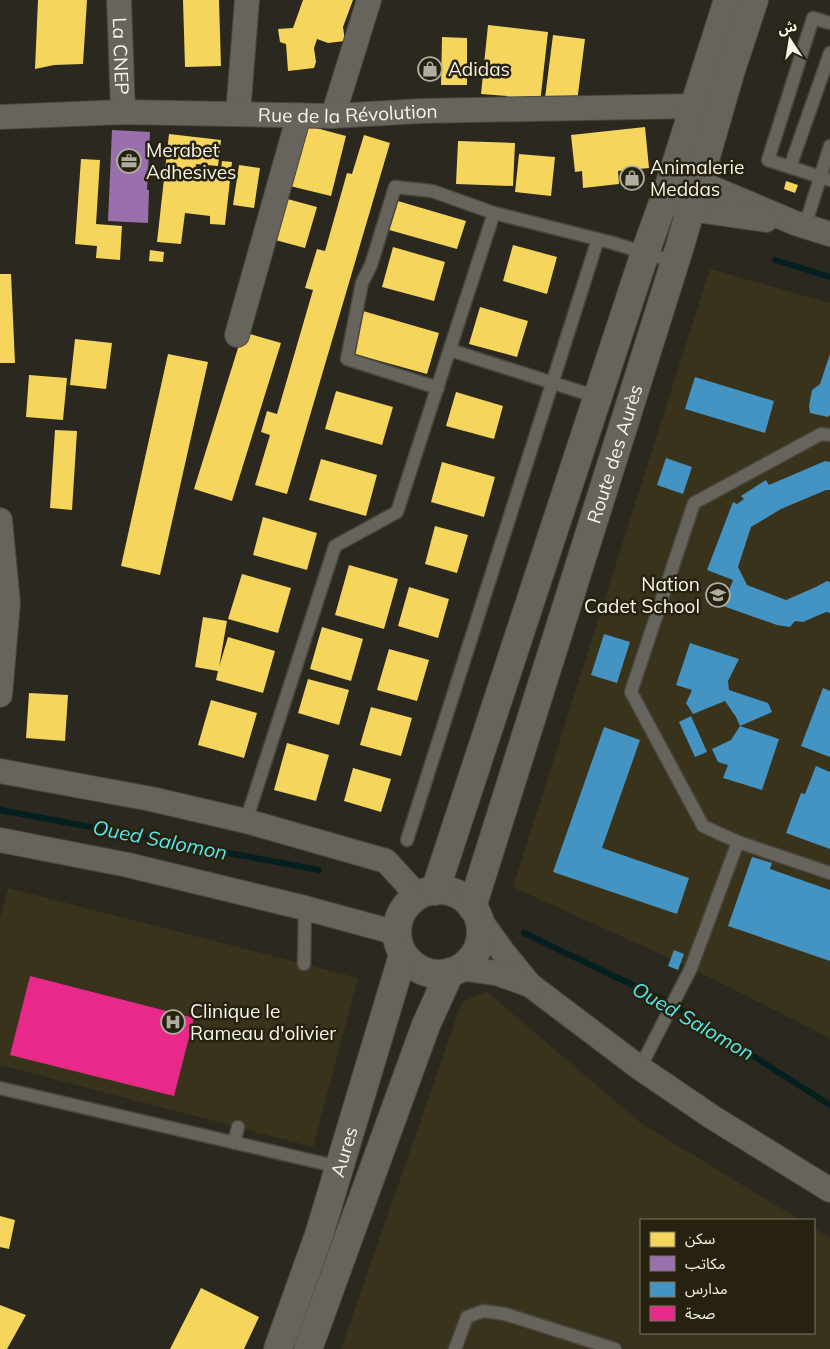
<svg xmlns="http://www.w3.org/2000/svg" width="830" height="1349" viewBox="0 0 830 1349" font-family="Mulish,'Noto Sans Arabic',sans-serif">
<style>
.built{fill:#3a331c}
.homes{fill:#f6d55c}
.offices{fill:#9970ab}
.schools{fill:#4393c3}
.health{fill:#e7298a}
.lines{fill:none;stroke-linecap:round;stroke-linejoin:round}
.stream{stroke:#041f1f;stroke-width:6}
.service-casing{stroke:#49463e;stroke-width:15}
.minor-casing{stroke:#49463e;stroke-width:26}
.tertiary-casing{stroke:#49463e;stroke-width:30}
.service{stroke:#66645d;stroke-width:12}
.minor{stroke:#66645d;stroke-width:24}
.tertiary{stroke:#66645d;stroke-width:28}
.labels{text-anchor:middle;stroke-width:5;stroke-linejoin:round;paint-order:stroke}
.street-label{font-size:19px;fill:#f7f4e8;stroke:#27220f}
.poi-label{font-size:19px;fill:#f7f4e8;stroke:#27220f;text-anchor:start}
.water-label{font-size:20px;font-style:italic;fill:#54e8ed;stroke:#27220f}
</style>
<rect width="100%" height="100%" fill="#2b281f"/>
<path class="built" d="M710 269 830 303V1040L824 1035 691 968 513 887Z
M8 888 358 978 313 1147 0 1065V919Z
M487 992 642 1124 800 1220H641V1333H814V1228L830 1238V1349H341L462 1002Z"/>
<path class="homes" d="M38 0H87L83 64 54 65 35 69Z
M183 0H219L221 66 185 67Z
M303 0H353L343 27 345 41 328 43 317 39 314 48 316 62 314 68 288 71 286 44 280 42 278 29 293 28Z
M488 25 548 32 540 103 507 99V96L481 94Z
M553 35 585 39 577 102 545 98Z
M442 37 467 38V85H441Z
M305 125 346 136 331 196 290 186Z
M645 127 649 168 618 171 619 184 583 188 582 171 575 172 571 135Z
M169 134 221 140 218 166 196 164 195 176 220 178 222 161 232 162 225 225 210 224V216L185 213 181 244 157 242Z
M364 135 390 143 287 494 255 485 270 435 261 432 267 411 277 414 313 290 305 288 317 249 325 251 347 173 352 174Z
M458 141 515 143 513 186 456 184Z
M519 154 555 157 551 196 515 192Z
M81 159 100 160 96 224 122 226 120 260 96 258 97 246 75 244Z
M239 165 260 168 254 208 233 205Z
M786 181 798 185 795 193 784 189Z
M280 197 317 207 305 248 268 238Z
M391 199 466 221 457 249 382 228Z
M513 245 557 257 547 294 503 281Z
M393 247 445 262 434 301 382 287Z
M150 250 164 252 163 262 149 261Z
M0 274H11L15 363H0Z
M480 307 528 321 517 357 469 344Z
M363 311 439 333 427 374 351 353Z
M243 332 281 343 232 501 194 489Z
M75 339 112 343 106 389 70 385Z
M168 354 208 362 160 575 121 566Z
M29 375 67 378 63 420 26 417Z
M336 391 393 407 382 445 325 429Z
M456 392 503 406 494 439 446 426Z
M55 430 77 431 72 510 50 508Z
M321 459 377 475 366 516 309 500Z
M442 462 495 477 484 517 431 502Z
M263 517 317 533 307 570 253 555Z
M435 526 468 535 457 573 425 564Z
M349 565 398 579 384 629 335 615Z
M242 574 291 588 278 633 228 619Z
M409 587 449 599 438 638 398 626Z
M203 617 227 621 219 667 228 637 275 651 263 693 216 680 218 671 195 667Z
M322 627 363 639 351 681 310 669Z
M389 649 429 660 417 701 377 690Z
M308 679 349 690 339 725 298 713Z
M29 693 68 695 65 741 26 738Z
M211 700 257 713 244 758 198 745Z
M371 707 412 718 401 756 360 745Z
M287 743 329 755 316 801 274 790Z
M353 768 391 779 381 812 344 801Z
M0 1216 15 1220 9 1249 0 1247Z
M201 1288 259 1317 244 1349H170Z
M0 1305 26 1315 7 1349H0Z"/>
<path class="offices" d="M112 130 150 132 147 190H149L148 223 108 221Z"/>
<path class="schools" d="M830 354V415L828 417 810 413 809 406 812 390 820 384Z
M695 377 774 401 765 433 685 409Z
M666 458 692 467 683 494 657 485Z
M825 461 830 462V490H826L781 509 751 527 738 567 747 585 786 600 816 587 827 581 830 582V613L826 612 803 622 795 621 790 627 777 625 723 606 733 580 707 570 733 502 737 504 744 499 741 496 766 480 769 485Z
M604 634 630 642 617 683 591 675Z
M690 643 739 659 728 681 729 690 768 703 772 712 740 726 779 739 762 790 723 778 728 765 718 762 712 749 731 740 740 726 736 717 725 701 693 714 686 703 692 690 676 685Z
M823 688 830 691V757L801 746Z
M691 716 707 752 695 757 679 722Z
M604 727 640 740 602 848 689 878 677 914 553 872Z
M816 766 830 772V849L786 833 801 793 805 794Z
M752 857 772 863 770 869 830 890V961L728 926Z
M674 950 684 954 678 970 668 966Z"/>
<path class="health" d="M30 976 194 1018 174 1096 10 1055Z"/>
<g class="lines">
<path class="stream" d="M775 260 830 277
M0 810 319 870
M524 933 668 1002 830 1105"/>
<g class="service-casing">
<path id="service" d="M830 23 813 18 768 160 830 180
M790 167 830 53
M805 226 830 146
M450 350 597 397
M438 388 347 359 362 283 371 265 395 187 432 191 494 213 613 243 674 262
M830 435 821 434 694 503 631 692 703 826 738 842 830 873
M246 821 335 546 397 512 494 213
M407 840 598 239
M304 964 305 908
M640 1068 691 968 738 842
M0 1088 339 1167
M234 1143 238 1127
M455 1349 467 1317 483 1311 505 1314 615 1349"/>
</g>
<g class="minor-casing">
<g id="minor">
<path id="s1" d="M119 0 123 112"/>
<path d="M238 114 247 0"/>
<path d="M333 116 369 0"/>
<path id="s2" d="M0 117 123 112 333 116 421 111 694 106"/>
<path d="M680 178 698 182 795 223 830 234"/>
<path d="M674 203 690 209 766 220"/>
<path d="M237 335 299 115"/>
<path d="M0 520 8 603 0 695"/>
<path d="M0 771 151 799 246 821 386 861 418 896"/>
<path d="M0 840 128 865 305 908 397 933"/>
<path d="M478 917 503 952 530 985 640 1068 712 1117 830 1190"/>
<path d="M460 968 496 973 530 985"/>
</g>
</g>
<g class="tertiary-casing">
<g id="tertiary">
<circle cx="439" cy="932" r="42"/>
<path d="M435 891 645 253 670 183 728 0"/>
<path id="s3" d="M472 907 680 246 730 73 754 0"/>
<path id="s4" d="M278 1349 319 1235 403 955"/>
<path d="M308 1349 426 1025 450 972"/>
</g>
</g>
<use href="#service" class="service"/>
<use href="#minor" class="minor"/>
<use href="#tertiary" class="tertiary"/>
</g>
<defs>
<g id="shop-ring" transform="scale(1.25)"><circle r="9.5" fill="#27220f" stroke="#b0ada2" stroke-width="1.5"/><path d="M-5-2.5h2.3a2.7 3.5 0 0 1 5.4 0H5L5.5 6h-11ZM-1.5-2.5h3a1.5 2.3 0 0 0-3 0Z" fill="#b0ada2"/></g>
<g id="office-ring" transform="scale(1.25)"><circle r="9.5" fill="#27220f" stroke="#b0ada2" stroke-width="1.5"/><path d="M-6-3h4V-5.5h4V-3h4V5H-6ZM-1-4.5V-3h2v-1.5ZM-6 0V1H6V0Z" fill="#b0ada2"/></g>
<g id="school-ring" transform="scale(1.25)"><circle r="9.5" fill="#27220f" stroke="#b0ada2" stroke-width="1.5"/><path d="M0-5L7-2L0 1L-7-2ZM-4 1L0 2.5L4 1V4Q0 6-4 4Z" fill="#b0ada2"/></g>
<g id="hospital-ring" transform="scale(1.25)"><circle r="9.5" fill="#27220f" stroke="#b0ada2" stroke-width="1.5"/><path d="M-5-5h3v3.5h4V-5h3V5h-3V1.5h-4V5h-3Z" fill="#b0ada2"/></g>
</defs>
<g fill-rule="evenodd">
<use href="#shop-ring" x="430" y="69"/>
<use href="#office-ring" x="129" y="161"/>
<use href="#shop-ring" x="632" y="178"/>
<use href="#school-ring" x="718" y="595"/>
<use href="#hospital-ring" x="173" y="1022"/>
</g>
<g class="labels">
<g class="street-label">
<text dy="7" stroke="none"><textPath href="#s1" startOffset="56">La CNEP</textPath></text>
<text dy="7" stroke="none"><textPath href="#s2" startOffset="348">Rue de la Révolution</textPath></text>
<text dy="7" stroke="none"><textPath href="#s3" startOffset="475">Route des Aurès</textPath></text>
<text dy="7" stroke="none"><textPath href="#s4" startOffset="208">Aures</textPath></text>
</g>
<g class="poi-label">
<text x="448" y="76">Adidas</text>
<text x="146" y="157">Merabet<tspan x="146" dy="22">Adhesives</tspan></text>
<text x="650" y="174">Animalerie<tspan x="650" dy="22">Meddas</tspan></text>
<text x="700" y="591" text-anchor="end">Nation<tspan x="700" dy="22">Cadet School</tspan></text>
<text x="190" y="1018">Clinique le<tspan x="190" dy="22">Rameau d'olivier</tspan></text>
</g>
<g class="water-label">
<text transform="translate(160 840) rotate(11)" y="7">Oued Salomon</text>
<text transform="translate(693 1021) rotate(30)" y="7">Oued Salomon</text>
</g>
</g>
<rect x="640" y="1219" width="175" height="115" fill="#27220f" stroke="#7a7666"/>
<rect x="650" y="1232" width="25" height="15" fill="#f6d55c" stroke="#7a7666"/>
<text x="685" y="1244" font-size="15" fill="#f7f4e8">سكن</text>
<rect x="650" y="1256" width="25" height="15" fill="#9970ab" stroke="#7a7666"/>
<text x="685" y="1269" font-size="15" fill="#f7f4e8">مكاتب</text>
<rect x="650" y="1282" width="25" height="15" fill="#4393c3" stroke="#7a7666"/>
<text x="685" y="1294" font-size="15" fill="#f7f4e8">مدارس</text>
<rect x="650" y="1306" width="25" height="15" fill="#e7298a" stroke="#7a7666"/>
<text x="685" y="1319" font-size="15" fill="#f7f4e8">صحة</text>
<g transform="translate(790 40) rotate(348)" stroke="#27220f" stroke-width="4" paint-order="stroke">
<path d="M0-4L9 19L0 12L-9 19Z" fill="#f7f4e8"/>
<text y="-8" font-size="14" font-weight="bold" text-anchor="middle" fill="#f7f4e8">ش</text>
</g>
</svg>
